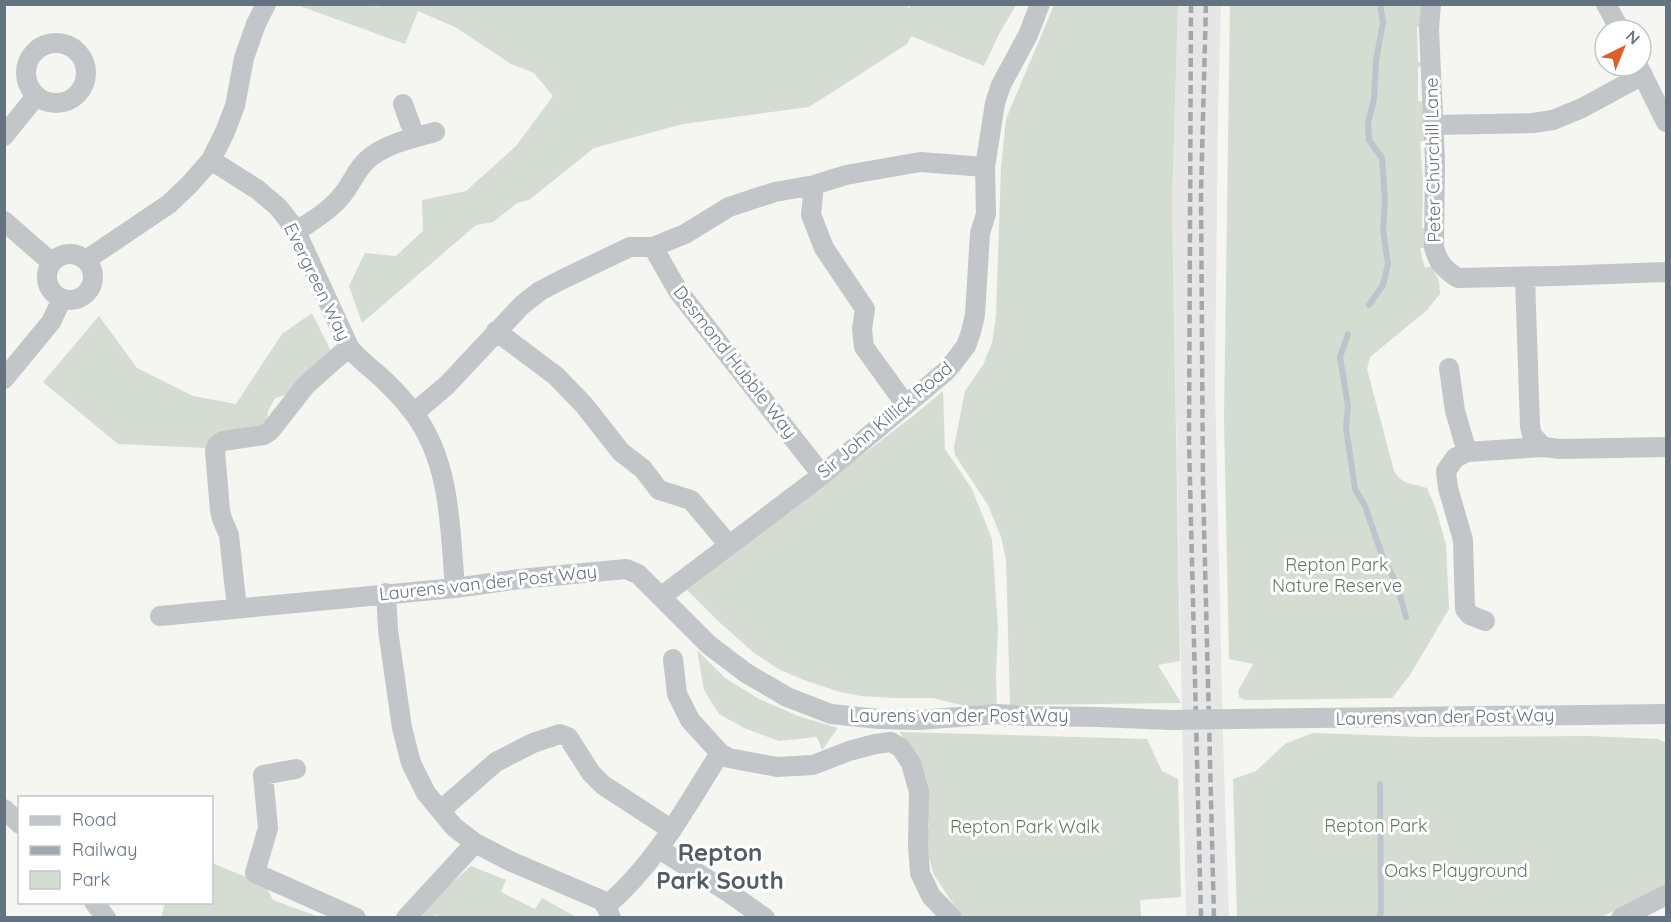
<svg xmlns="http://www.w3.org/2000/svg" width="1671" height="922" viewBox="0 0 1671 922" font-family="Quicksand,sans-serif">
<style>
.built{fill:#e5e6e5}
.green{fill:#d5dcd2}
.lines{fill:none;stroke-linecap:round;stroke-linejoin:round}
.stream{stroke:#bcc5cb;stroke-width:6}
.minor{stroke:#c2c6c9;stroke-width:20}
.rail{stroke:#a3a8ad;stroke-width:4.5;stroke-dasharray:9 4.5;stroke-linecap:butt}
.minor-bridge{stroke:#c2c6c9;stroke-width:20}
.labels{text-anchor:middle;stroke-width:6;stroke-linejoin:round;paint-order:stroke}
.street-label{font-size:18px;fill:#647381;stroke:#fff}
.park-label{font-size:18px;fill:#667963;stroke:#fff}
.district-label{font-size:24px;font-weight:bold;fill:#525c67;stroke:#fff}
</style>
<rect width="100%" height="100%" fill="#f5f5f1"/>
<path class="built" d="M1178 5H1221L1218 113 1215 386 1223 739 1229 917H1186L1172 203Z"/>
<path class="green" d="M373 5 377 7 380 4H905L909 8 911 4 1016 5 999 34 984 66 911 36 907 44 809 107 683 124 594 148 529 200 517 203 493 222 476 225 362 323 349 286 365 253 396 256 423 231 422 200 466 191 516 146 553 96 534 73 511 64 455 27 418 11 405 44 297 5Z
M1054 5H1178L1172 203 1180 661 1158 665 1181 703 1010 705 1006 559 1001 537 988 505 955 455 954 447 965 391 983 365 992 343 996 316 1001 168 1006 119Z
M1230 5H1421L1423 26 1417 27 1418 62H1424V66L1418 67V101L1424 102 1426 140 1420 142 1423 181 1422 228 1429 229 1427 248H1420L1422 258 1425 268 1432 266 1439 281 1440 294 1427 310 1370 357 1367 369 1394 471C1403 486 1412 483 1427 488L1436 509 1446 545 1449 609 1410 675 1392 698 1245 700 1239 697 1238 691 1253 664 1229 659 1224 419Z
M312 313 331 351 316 363 286 395 275 398 268 411 267 423 258 427 207 448 118 444 43 382 99 316 137 368 193 396 236 404 282 334Z
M943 391 945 449 972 489 992 539 998 629 996 674 997 714 933 698H894L861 696 840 692 804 680 780 670 754 653 717 620 687 590 913 416Z
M697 650 725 678 759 699 798 716 838 728 822 750 817 737 779 741 744 728 719 714 704 690Z
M900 732 1147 739 1162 771 1178 779 1181 897 1140 900 1141 917H962L934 875 923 835 929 827 925 791Z
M1313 733 1423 737 1590 736 1658 739 1666 743V887L1601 917H1237L1233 779 1256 771 1285 744Z
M212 863 265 885 273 900 319 917 161 918 165 903 212 902Z
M471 866 506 880 501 892 535 909 542 898 576 917 439 918 438 915 430 917 424 918 421 910Z"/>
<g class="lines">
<path class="stream" d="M1369 305 1383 285 1388 264 1383 230 1385 201 1382 158 1369 140 1368 123 1374 99 1376 61 1383 22 1380 4
M1348 334 1340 357 1348 406 1346 428 1355 489 1365 506 1382 555 1397 585 1406 617
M1379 918 1381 912 1380 784"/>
<path class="minor" d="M1431 4 1429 29 1435 161 1434 247C1438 263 1445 270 1458 278L1554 276 1666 272
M1606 4 1620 30
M26 73a30 30 0 1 1 60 0a30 30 0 1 1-60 0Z
M1638 66 1666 122
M403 104 415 137
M1434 125 1533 123 1553 120 1582 108 1643 75
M4 136 36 96
M211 160 258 190 278 207 294 227 349 347C356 357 366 364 375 372 389 384 402 398 413 412 451 462 450 528 455 588
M814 185 811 215 824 248 865 309 862 329 864 347 906 405
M4 221 51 262
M297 231C313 220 331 210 343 194 352 183 356 170 367 160 384 144 413 138 435 132
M653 247 678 291 822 475
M47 277a23 23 0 1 1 46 0a23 23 0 1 1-46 0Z
M86 260 169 204 190 184 211 160 225 132 235 106 244 58 256 24 266 4
M1525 277 1530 426 1532 435 1543 447 1560 449 1666 447
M496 331 556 376 584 405 621 452 643 469 659 490 691 500 729 545
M1449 368 1455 411 1467 452
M4 379 51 322 62 299
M414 413 447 385 522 305 540 291 561 280 630 247H653L685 234 729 207 750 200 775 192 814 185 846 175 920 162 985 167
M386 593 388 630 402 728 411 763 426 793 454 827 475 843 512 862 601 900 606 906 611 918
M662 596 822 475 945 372 953 363 966 346 971 332 975 315 980 233 986 214 985 167 995 103 1001 85 1028 35 1040 4
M237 609 229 535 222 519 220 510 215 451 217 445 223 441 264 435 270 431 306 385 349 347
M160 616 455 588 520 579 626 569 638 574 709 645 746 673 787 697 831 714 879 719 919 720 997 714 1028 716 1098 717 1170 720
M1485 621 1470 615 1465 609 1463 540 1448 488 1446 471 1455 458 1467 452 1543 447
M673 659 677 694 690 720 720 753 729 758 777 767 813 765 849 751 875 744 891 742 901 748 911 763 919 792 918 845 920 873 931 896 952 918
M1235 719 1666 714
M296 769 263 775 268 828 255 873 356 918
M4 809 20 824
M441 810 496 762 533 743 560 734 568 737 591 773 603 785 672 830
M659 849 728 892 765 918
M94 902 106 918
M606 906C655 865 686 807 720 753
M406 918 475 843
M1621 918 1666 895"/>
<path class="rail" d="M1191 4 1189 443 1201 918
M1206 4 1201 194 1203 486 1214 918"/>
<path class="minor-bridge" d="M1170 720 1235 719"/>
</g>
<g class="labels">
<g class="street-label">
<text transform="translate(1433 160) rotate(-91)" y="6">Peter Churchill Lane</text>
<text transform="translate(317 282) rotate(64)" y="6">Evergreen Way</text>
<text transform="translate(735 362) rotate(52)" y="6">Desmond Hubble Way</text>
<text transform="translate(885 420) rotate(-40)" y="6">Sir John Killick Road</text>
<text transform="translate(488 583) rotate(-6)" y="6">Laurens van der Post Way</text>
<text x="959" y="722">Laurens van der Post Way</text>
<text transform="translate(1445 717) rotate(-1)" y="6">Laurens van der Post Way</text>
</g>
<g class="park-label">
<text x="1337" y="571">Repton Park<tspan x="1337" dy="21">Nature Reserve</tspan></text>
<text x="1376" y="832">Repton Park</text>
<text x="1025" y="833">Repton Park Walk</text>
<text x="1456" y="877">Oaks Playground</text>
</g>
<g class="district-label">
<text x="720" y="861">Repton<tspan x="720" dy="28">Park South</tspan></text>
</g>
</g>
<rect width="1671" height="922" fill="none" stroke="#647381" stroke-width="12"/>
<rect x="18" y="796" width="195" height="108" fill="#ffffff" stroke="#c1c7cd" stroke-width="1.5"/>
<rect x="30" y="816" width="30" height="9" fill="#c2c6c9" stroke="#c1c7cd" stroke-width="1.5"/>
<text x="72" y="826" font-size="18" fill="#647381">Road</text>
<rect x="30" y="846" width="30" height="9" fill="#a3a8ad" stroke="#c1c7cd" stroke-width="1.5"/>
<text x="72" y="856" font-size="18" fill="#647381">Railway</text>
<rect x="30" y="871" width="30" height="18" fill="#d5dcd2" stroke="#c1c7cd" stroke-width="1.5"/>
<text x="72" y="886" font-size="18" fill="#647381">Park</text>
<g transform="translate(1623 48) rotate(43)"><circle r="28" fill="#ffffff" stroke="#c1c7cd" stroke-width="1.5"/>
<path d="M0-4.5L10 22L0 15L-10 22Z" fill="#de5e28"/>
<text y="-9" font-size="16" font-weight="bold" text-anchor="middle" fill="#647381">N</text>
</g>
</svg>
